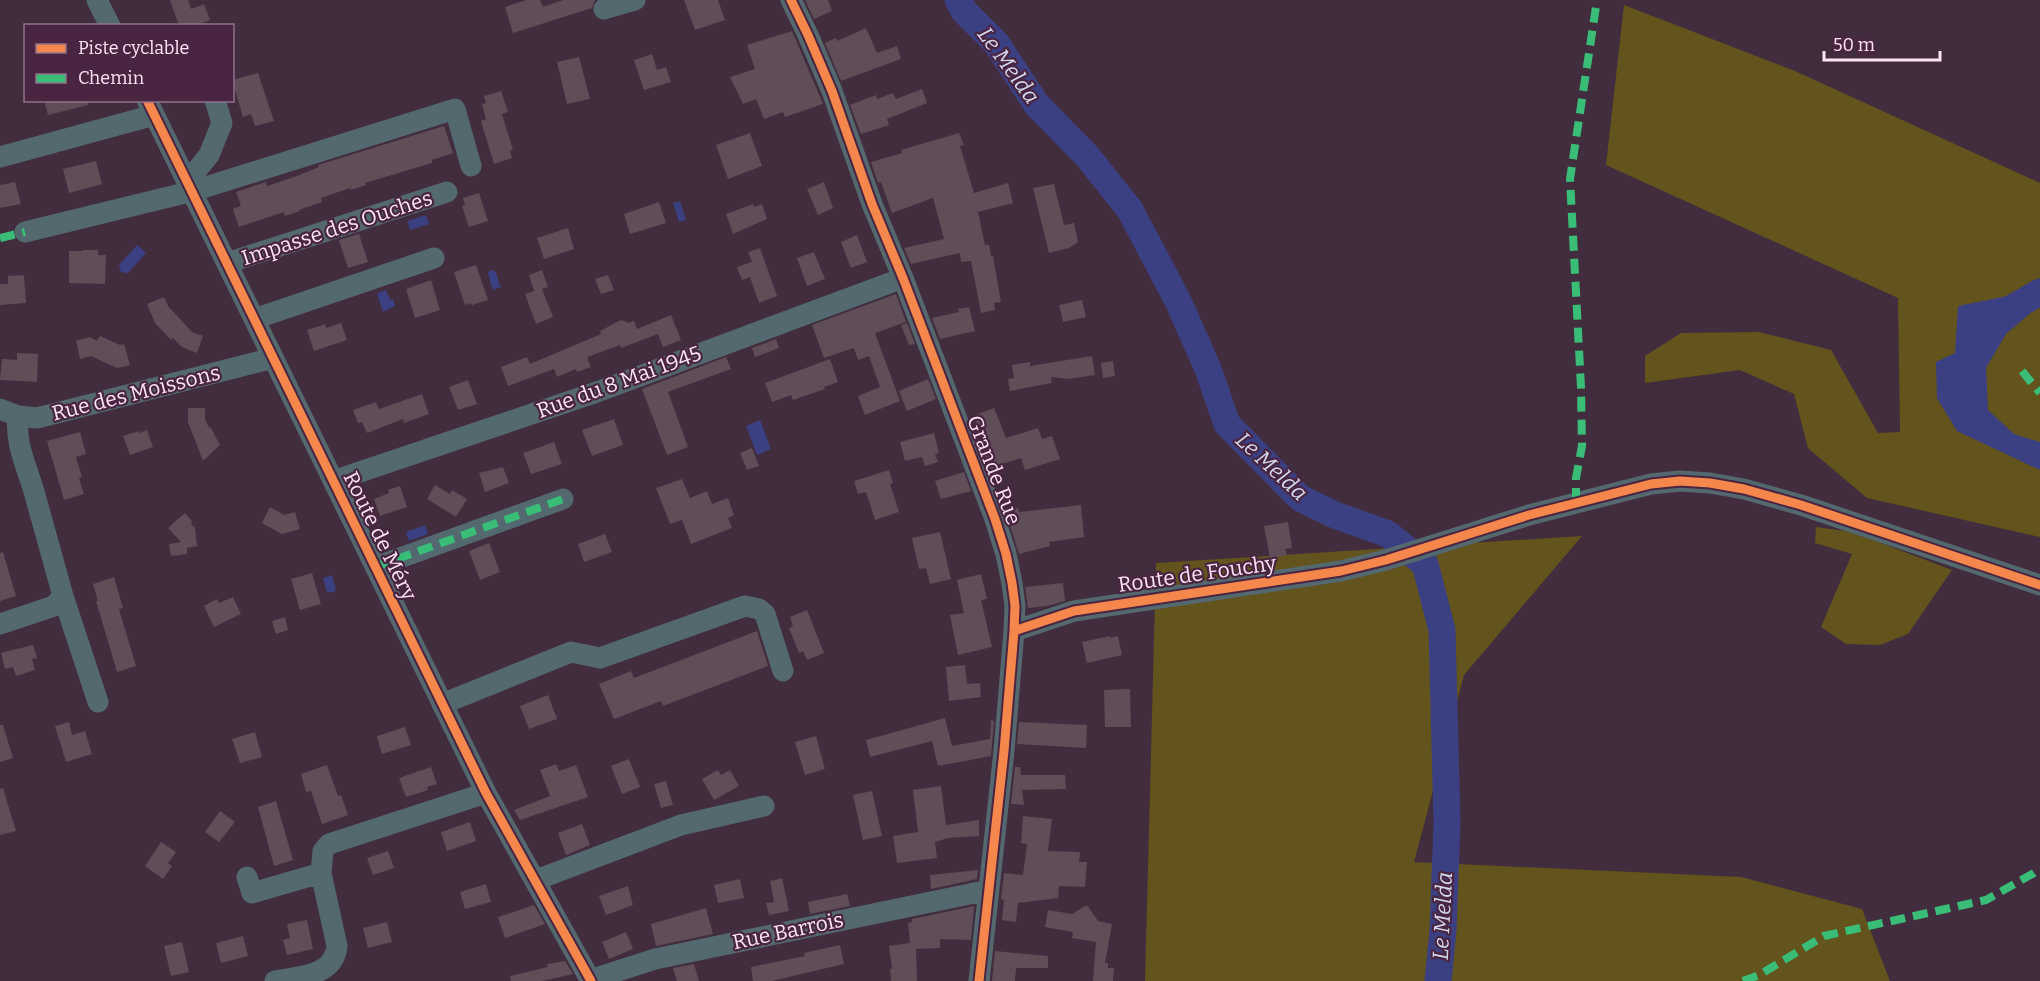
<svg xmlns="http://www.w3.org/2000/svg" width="2040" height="981" viewBox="0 0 2040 981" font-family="Bitter,serif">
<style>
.green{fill:#63531c}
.water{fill:#3b4083}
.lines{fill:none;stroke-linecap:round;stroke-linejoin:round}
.river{stroke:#3b4083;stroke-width:27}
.building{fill:#5f4d57}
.minor{stroke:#53686f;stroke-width:21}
.quiet{stroke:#3abd76;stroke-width:8;stroke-dasharray:15 8;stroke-linecap:butt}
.cycleway-casing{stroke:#492541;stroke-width:13}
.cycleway{stroke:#f5874c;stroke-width:9}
.labels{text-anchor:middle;stroke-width:4.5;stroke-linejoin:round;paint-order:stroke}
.street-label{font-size:21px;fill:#fde5f7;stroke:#492541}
.water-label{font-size:22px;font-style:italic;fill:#d2d7ec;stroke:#492541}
</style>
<rect width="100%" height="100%" fill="#412d3d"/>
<path class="green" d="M1624 5 1795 71 2040 183V537L1867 498 1808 448 1794 394 1740 370 1645 383V356L1681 333 1759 332 1831 350 1878 433 1900 432 1898 298 1606 165Z
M1816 527 1852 532 1952 570 1908 634 1880 645 1846 644 1821 627 1852 554 1815 543Z
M1582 536 1464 675 1414 862 1741 877 1862 909 1890 981H1145L1156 563Z"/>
<path class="water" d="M680 201 686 220 679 222 673 203Z
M426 215 429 224 410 230 407 221Z
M137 245 146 253 128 273 121 272 119 265Z
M493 270 496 272 500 286 502 287 496 288 495 290H493L488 274 489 271Z
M386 290 390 300 393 299 395 306 383 312 377 293Z
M2012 295 2040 302V305L2006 334 1986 368 1988 410 2014 434 2040 442V470L1957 431 1937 398 1936 362 1955 353 1958 306Z
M760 420 771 449 757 455 746 426Z
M425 525 428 534 409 541 406 532Z
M332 575 336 591 327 593 323 578Z"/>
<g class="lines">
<path class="river" d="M958 0 964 11 996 43 1037 105 1088 157 1130 210 1178 301 1208 369 1227 424 1300 498 1335 515 1388 534 1425 564 1442 630 1447 822 1443 930 1438 981
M1997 317 2040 292"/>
</g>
<path class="building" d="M170 0H188L191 9 204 4 210 20 196 26H179Z
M526 0H540L543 7 563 0H595L592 8 513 33 505 7Z
M684 0H718L725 20 695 30Z
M805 0H828L832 11 814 19Z
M866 28 877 53 897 46 901 59 841 81 825 43 836 38 837 41Z
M792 31 823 104 785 117 783 112 764 119 756 99 743 104 730 77 755 69 747 45Z
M652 54 657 70 666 67 671 82 644 90 634 60Z
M579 57 590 99 567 104 557 62Z
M258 73 274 121 255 126 251 114 243 117 232 80Z
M922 89 927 103 887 119 889 125 861 134 850 105 876 95 877 99 893 93 896 99Z
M501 91 508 112 502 114 513 150 510 151 512 158 494 164 481 121 486 119 482 104 486 103 484 96Z
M44 100H88V105L48 115Z
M444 126 453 153 432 160V163L365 183 366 185 351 190 350 188 321 198 322 202 299 210 300 211 285 216 284 212 239 227 233 209 241 206 236 192 266 182 267 186 297 176 319 167 318 165Z
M750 133 762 166 728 179 716 145Z
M959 133 964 145 960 146 974 193 1008 183 1013 203 978 212 985 245H989L991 256H993L1001 302 994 303 995 310 981 313 971 261 961 262 960 253 911 264 904 248 944 239 933 198 892 213 881 182 878 183 871 162 902 153 901 150Z
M96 161 102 184 69 193 63 169Z
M15 182 21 204 0 208V185Z
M824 182 833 208 818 215 807 189Z
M1054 184 1064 225 1074 223 1078 242 1069 248 1049 253 1033 188Z
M479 193 488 221 469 227 462 206 465 205 463 198Z
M659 202 666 223 630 234 624 214Z
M753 204 754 207 762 204 767 219 733 234 726 214Z
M568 228 574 249 544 259 537 238Z
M359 234 368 262 348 268 339 240Z
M857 235 867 262 851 268 841 242Z
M760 248 777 296 759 303 750 277 742 280 737 267 752 262 748 252Z
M83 250H98V255H106L105 284 69 283V251H83Z
M814 252 825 279 807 286 797 258Z
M476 265 488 300 472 305 471 303 465 305 454 272Z
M542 270 548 287 542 289 553 317 536 324 525 294 534 291 529 275Z
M24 275 26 303 0 305V284H8V276Z
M608 275 614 290 601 294 595 279Z
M431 280 440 310 415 318 406 289Z
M896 294 906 322 875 333 900 401 865 415 858 396 880 387 869 356 858 360 854 348 824 358 812 325Z
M164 297 168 306 192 332 203 336 197 353 182 347 173 338 171 340 155 323 147 304Z
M1082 300 1086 317 1063 322 1059 305Z
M969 307 975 331 940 339 932 318 959 312 958 309Z
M671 315 681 340 663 347 658 334 621 348 620 345 587 357 591 367 577 372 576 369 557 377 554 369 508 386 501 367 527 357 530 364 601 334 600 331 621 320 629 323 634 321 637 329Z
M341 323 347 340 314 351 307 330 325 324 326 328Z
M907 323 915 344 909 345 901 325Z
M100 336 120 345 124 344 130 365 117 368 91 356 80 359 76 341 90 337 97 341Z
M776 339 779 348 755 357 752 348Z
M17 353 38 354 37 382 0 380 2 359 17 360Z
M1092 356 1095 375 1068 379 1051 377 1052 383 1010 391 1008 379 1014 378 1012 365 1030 362V366Z
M726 357 731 369 668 392 688 447 667 455 642 389Z
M830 359 838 382 824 387 825 389 793 400 791 395 772 402 765 383Z
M1113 361 1115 376 1103 378 1101 363Z
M928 379 936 399 907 411 899 391Z
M468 380 477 404 458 410 449 387Z
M422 394 429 414 404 423 403 419 367 433 362 422 358 423 353 410 376 402 379 409Z
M188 408H205V419L208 426 211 428 220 445 203 461 188 422Z
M994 408 1006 438 1038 428 1042 439 1052 436 1060 459 1025 470 1021 458 995 466 1001 482 995 484 981 447 985 445 973 416Z
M614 419 623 445 592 456 582 430Z
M147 430 153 447 130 455 123 436 139 431 140 433Z
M80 432 86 454 76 457 82 477 79 478 84 494 64 500 47 441Z
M934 433 939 453 935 454 938 462 925 466 922 457 905 461 900 442Z
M554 442 562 464 531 474 523 453Z
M752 448 759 466 747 470 740 453Z
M503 467 509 483 485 492 479 473Z
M889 470 893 483 890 484 899 512 875 520 866 492 858 494 854 481Z
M964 472 971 491 941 499 935 481Z
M682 479 690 498 707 491 712 504 728 498 734 515 728 518 732 528 691 544 682 520 670 524 656 488Z
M435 485 450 494 452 490 467 499 456 517 427 499Z
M400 486 407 507 380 516 374 499 389 493 388 490Z
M1081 505 1084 537 1049 542 1050 546 1019 554 1005 510 1018 508 1019 512Z
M270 507 284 515 295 512 300 529 282 534 262 523Z
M185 513 192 521 191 524 195 528 197 546 187 548V554L171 556 169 544 181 542 168 528Z
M1288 522 1292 548 1285 549 1287 555 1270 558 1264 526Z
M940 532 951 579 930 584 926 568 919 569 912 538Z
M605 534 612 552 584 562 578 544Z
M489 543 500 572 480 580 469 551Z
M3 552 16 596 0 601V553Z
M312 573 321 604 300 610 291 579Z
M981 574 987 599 981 600 992 647 958 655 950 615 964 613 957 580Z
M114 577 123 608 119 609 136 666 117 672 96 601H98L93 584Z
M1063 583 1065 601 1047 606 1028 608 1025 587Z
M233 597 241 614 214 627 204 606 217 599 219 603Z
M807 610 824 653 807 660 803 651 799 653 789 628 793 626 790 617Z
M285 617 288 630 276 634 272 621Z
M757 631 768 666 663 706 661 701 614 719 599 684 631 671 634 678Z
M1110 636V638L1118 636 1122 655 1087 663 1082 642Z
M33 645 37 658 32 659 35 670 16 676 13 667 5 669 1 653Z
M965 665 967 684 980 683 981 697 949 701 946 667Z
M1130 689 1131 727H1105L1104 690Z
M548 695 557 719 529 729 520 706Z
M945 718 952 746 990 739 991 720 994 721 991 756 938 766 932 741 870 757 866 740Z
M69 722 72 735 85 731 92 754 66 762 55 726Z
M1019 722 1087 725 1086 748 1017 744Z
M0 725H3L13 758 0 762Z
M405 727 411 745 382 754 377 736Z
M255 732 262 757 240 763 232 739Z
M816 736 825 769 805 775 795 742Z
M629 759 640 787 622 794 611 766Z
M556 764 559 771 576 765 588 797 520 820 514 810 550 796 540 770Z
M327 765 338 796 341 795 348 815 322 824 311 791 306 792 301 774Z
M431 767 437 784 427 787 428 790 406 797 399 778Z
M1015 767H1020L1021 775H1065L1066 789 1022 790 1024 805 1011 804Z
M718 770 721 775 730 770 739 786 714 800 702 779Z
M666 781 673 805 661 808 654 784Z
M941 786 946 825 979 820V836L948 838 935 842 937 858 897 863 893 836 918 832 913 790Z
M3 788 16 831 0 835V789Z
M872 791 882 836 863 840 853 795Z
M276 801 293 860 274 866 258 807Z
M220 811 235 822 219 842 205 832Z
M1023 816 1052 819 1048 851 1080 852 1079 862H1087L1085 887 1059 886 1058 898 1018 903 1016 922 1002 920 1004 900 1001 899 1004 873 1023 875 1027 844 1021 843Z
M470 822 476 841 447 851 441 832Z
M582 824 590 845 566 855 558 833Z
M161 842 176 852 168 863 172 866 163 879 145 866Z
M388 851 394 868 373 875 367 858Z
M978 870 977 879 931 889 930 875Z
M782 878 789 911 769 915 766 903 774 902 770 881Z
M740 879 744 898 718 903 714 885Z
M486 884 491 902 465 909 460 892Z
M628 886 633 905 606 915 599 896Z
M847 894 850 906 810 914 808 902Z
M534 905 545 924 505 938 498 917Z
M1087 905 1098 921 1112 924 1105 963H1108V968H1114L1113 981H1093L1096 942 1072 938 1073 932 1045 927 1048 910 1072 914Z
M974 906 971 940 940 939V948L916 949 917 981H891L890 969H892L889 946 910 943 908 923 912 922V919Z
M706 908 713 934 656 946 651 924Z
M307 920 313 949 287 955 283 940 290 938 287 924Z
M387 922 392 942 368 948 363 928Z
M626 932 633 949 609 959 602 942Z
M243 936 248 956 221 963 216 943Z
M182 942 189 972 171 976 164 946Z
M840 945 844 964 772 981H753L751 967 805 956 804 953Z
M995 951 1048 956V968H1016L1015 981H992Z
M565 961 573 974 542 981H511L510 976 548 967 547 964Z
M694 964 699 981H677L673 968Z"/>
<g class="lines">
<path class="minor" d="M97 0 110 26
M791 0 808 35 832 91 872 204 903 278 995 519 1006 554 1012 583 1015 606 1014 631 1004 751 979 981
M604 9 635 0
M147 100 486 793 591 981
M0 157 154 115
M188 181 209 155 222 123 215 100
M25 232 193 191 455 109 471 166
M227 263 447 192
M254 319 434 258
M0 409 18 416 37 418 273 358
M333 481 597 392 903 278
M375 567 563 499
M63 596 98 702
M0 624 54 606 63 596C53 560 43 524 33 488 25 463 15 442 18 416
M1014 631 1074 611 1341 571 1386 560 1529 515 1651 484 1680 481 1710 483 1744 489 1801 505 2040 585
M442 704 571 652 600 658 745 606 759 609 765 614 783 671
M247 877 252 893 321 873
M536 880 681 825 764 806
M590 980 655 959 989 890
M275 981C299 976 334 977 337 946L321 873 323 851 329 844 486 793"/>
<path class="quiet" d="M0 238 25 232
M2022 371 2040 393
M1576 503V478L1582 446 1581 387 1570 179 1597 0
M375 567 563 499
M1743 981 1759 975 1824 936 1986 900 2034 873 2040 868"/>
<g class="cycleway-casing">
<path id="cycleway" d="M791 0 808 35 832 91 872 204 903 278 995 519 1006 554 1012 583 1015 606 1014 631 1004 751 979 981
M147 100 486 793 591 981
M1014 631 1074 611 1341 571 1386 560 1529 515 1651 484 1680 481 1710 483 1744 489 1801 505 2040 585"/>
</g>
<use href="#cycleway" class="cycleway"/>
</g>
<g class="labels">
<g class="street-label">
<text transform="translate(337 228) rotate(-18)" y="7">Impasse des Ouches</text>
<text transform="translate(619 382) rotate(-20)" y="7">Rue du 8 Mai 1945</text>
<text transform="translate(136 393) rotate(-14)" y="7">Rue des Moissons</text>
<text transform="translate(994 470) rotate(69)" y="7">Grande Rue</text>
<text transform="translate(380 536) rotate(64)" y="7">Route de Méry</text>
<text transform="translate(1197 574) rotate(-8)" y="7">Route de Fouchy</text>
<text transform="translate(788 931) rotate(-12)" y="7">Rue Barrois</text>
</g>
<g class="water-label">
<text transform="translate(1009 65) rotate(54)" y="8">Le Melda</text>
<text transform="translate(1272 466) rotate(43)" y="8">Le Melda</text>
<text transform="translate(1442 916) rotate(-87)" y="8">Le Melda</text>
</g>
</g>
<rect x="24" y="24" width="210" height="78" fill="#492541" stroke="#91728a" stroke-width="1.5"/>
<rect x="36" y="44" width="30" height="9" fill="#f5874c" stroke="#91728a" stroke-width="1.5"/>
<text x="78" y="54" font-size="18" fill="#fde5f7">Piste cyclable</text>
<rect x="36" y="74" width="30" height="9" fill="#3abd76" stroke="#91728a" stroke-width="1.5"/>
<text x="78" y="84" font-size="18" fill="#fde5f7">Chemin</text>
<path d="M1824 51v9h116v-9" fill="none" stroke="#fde5f7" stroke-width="3"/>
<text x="1833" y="51" font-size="18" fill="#fde5f7" stroke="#492541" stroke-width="4.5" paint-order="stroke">50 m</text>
</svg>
